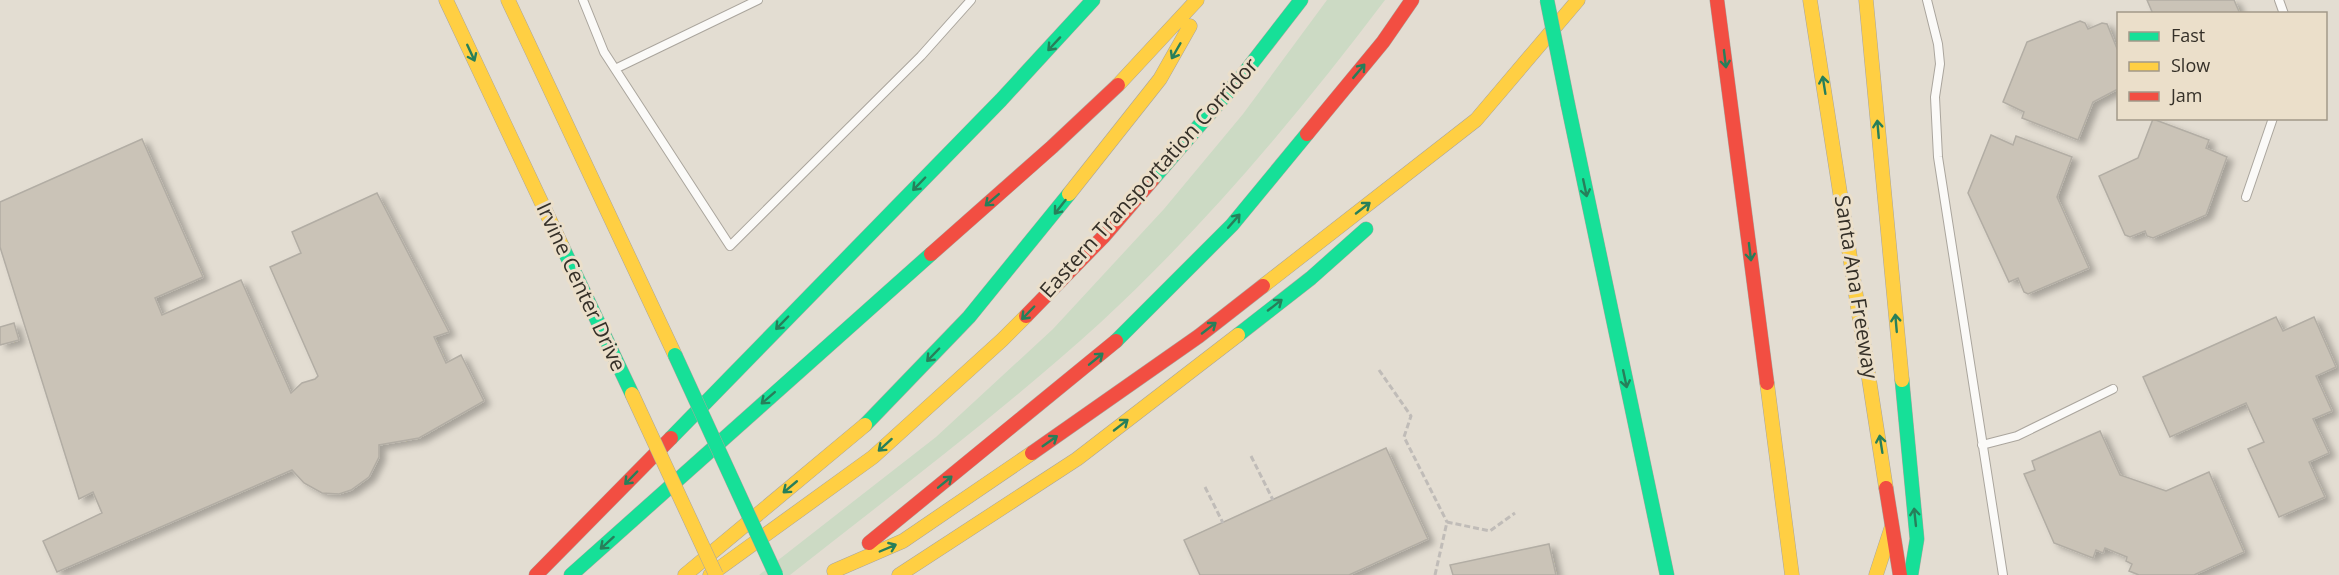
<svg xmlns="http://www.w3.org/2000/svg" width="2339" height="575" viewBox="0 0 2339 575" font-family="'Open Sans',sans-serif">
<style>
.green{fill:#ccdac4}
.building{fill:#cac3b7;stroke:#b2ada4;stroke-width:1.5;filter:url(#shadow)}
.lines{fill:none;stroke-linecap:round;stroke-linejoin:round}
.lane-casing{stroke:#aaa59d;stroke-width:10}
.fast-casing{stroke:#aaa59d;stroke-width:15}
.slow-casing{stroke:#aaa59d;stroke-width:15}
.jam-casing{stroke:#aaa59d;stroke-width:15}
.path{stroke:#c0bcb8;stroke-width:3;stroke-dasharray:6 3;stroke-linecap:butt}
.lane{stroke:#fbfaf8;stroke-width:8}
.fast{stroke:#16e098;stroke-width:14}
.slow{stroke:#ffcf43;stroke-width:14}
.jam{stroke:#f24e42;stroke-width:14}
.fast-bridge-casing{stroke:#aaa59d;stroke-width:15;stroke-linecap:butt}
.slow-bridge-casing{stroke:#aaa59d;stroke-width:15;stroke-linecap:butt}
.fast-bridge{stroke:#16e098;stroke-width:14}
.slow-bridge{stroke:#ffcf43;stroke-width:14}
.oneway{stroke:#277f5a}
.labels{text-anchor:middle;stroke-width:6;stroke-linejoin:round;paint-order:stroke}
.street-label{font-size:21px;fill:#353028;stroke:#ebdfca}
</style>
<defs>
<filter id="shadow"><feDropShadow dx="6" dy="4" stdDeviation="3" flood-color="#0004"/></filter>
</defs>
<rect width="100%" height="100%" fill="#e3ddd2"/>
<path class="green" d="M1327 0H1385C1298 115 1206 225 1100 323 1002 412 894 493 790 575H759L936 437 1053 329 1164 209 1243 114Z"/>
<path class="building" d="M2147 0H2234L2240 14H2153Z
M2080 21 2085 23 2088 29 2102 23 2107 24 2118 51V89L2093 102 2078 140 2022 118 2024 112 2003 102 2027 42Z
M2153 119 2209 140 2206 148 2227 157 2206 215 2153 238 2147 236 2145 231 2130 237 2125 235 2099 176 2138 158Z
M1991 135 2013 145 2016 136 2072 157 2057 197 2089 268 2028 294 2024 292 2018 278 2009 282 1968 193Z
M142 139 203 277 155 298 162 315 241 280 291 393 302 383 315 379 318 376 270 267 301 253 292 232 377 193 449 332 434 337 446 363 461 355 484 401 419 438 379 445V457L369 477 351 490 339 494 322 493 304 483 292 470 57 572 43 541 102 513 93 492 79 499 0 247V202Z
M2276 317 2283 331 2314 317 2336 367 2316 376 2332 411 2313 419 2329 453 2309 462 2325 497 2279 517 2248 449 2264 442 2246 403 2170 437 2143 377Z
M14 323 19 340 0 345V327Z
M2100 431 2120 475 2166 491 2209 472 2244 552 2194 575H2139L2129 571 2132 564 2126 561 2127 557 2105 548 2103 553 2096 550 2093 558 2054 543 2024 474 2035 470 2032 461Z
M1386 448 1428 539 1349 575H1200L1184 540Z
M1549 544 1556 575H1453L1450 565Z"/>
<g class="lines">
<g class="lane-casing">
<path id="lane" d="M583 0 604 52 730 246 921 56 971 0
M1927 0 1938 44 1940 64 1935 97 1938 157 2003 575
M2279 0 2284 14
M615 69 758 0
M2246 197 2273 118
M1982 445 2017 436 2113 389"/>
</g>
<g class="fast-casing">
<path id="fast" d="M1568 105 1667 575
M1153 179 1242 76 1301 0
M562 246 632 394
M1238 335 1311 278 1366 229
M1116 341 1232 225 1307 134
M1902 380 1917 539 1911 575
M865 425 969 317 1069 194
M671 438 1001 100 1093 0
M571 575 931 254"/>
</g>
<g class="slow-casing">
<path id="slow" d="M446 0 562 246
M508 0 675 355
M1810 0 1886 488
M1866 0 1902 380
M1118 85 1197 0
M1069 194 1160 79 1190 26
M1263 286 1476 120 1578 0
M1767 383 1792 575
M834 571 903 541 1032 453
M685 575 865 425
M710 575 873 457 1002 340 1026 316
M899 575 1077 459 1238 335
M1876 575 1891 529"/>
</g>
<g class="jam-casing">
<path id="jam" d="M1717 0 1767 383
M1307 134 1383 42 1412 0
M931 254 1052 147 1118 85
M1026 316 1104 236 1153 179
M1032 453 1199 336 1263 286
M1886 488 1900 575
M869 543 1116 341
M536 575 671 438"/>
</g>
<path class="path" d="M1379 370 1411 416 1404 437 1447 522
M1251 456 1273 500
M1205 487 1223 523
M1435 575 1447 522 1490 531 1515 513"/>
<use href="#lane" class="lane"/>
<use href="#fast" class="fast"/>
<use href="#slow" class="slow"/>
<use href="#jam" class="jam"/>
<g class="fast-bridge-casing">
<path id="fast-bridge" d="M1547 0 1568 105
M675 355 776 575"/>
</g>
<g class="slow-bridge-casing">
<path id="slow-bridge" d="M632 394 716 575"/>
</g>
<use href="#fast-bridge" class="fast-bridge"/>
<use href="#slow-bridge" class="slow-bridge"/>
</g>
<defs><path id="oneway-shaft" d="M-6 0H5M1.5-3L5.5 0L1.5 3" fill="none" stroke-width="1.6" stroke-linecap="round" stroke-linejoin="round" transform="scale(1.5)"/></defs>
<g class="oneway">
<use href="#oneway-shaft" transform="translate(1054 44) rotate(133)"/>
<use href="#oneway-shaft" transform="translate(1176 51) rotate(120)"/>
<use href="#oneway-shaft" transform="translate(471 53) rotate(65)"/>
<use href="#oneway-shaft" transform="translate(1725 59) rotate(83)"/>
<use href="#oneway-shaft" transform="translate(1359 71) rotate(-50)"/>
<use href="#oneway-shaft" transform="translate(1824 85) rotate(-99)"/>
<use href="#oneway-shaft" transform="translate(1878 129) rotate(-95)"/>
<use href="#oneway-shaft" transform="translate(919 184) rotate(134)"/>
<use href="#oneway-shaft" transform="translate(1585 188) rotate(78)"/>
<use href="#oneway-shaft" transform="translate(992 200) rotate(139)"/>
<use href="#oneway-shaft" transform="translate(1060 207) rotate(128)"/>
<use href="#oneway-shaft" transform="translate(1363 208) rotate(-38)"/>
<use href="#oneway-shaft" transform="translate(1234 221) rotate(-49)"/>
<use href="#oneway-shaft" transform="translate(1750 252) rotate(83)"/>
<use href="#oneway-shaft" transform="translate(1275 305) rotate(-38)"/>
<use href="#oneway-shaft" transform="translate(1028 313) rotate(134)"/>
<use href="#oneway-shaft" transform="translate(782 323) rotate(134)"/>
<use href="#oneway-shaft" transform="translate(1896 323) rotate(-95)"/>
<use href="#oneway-shaft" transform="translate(1209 328) rotate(-38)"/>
<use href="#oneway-shaft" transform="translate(933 355) rotate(134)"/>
<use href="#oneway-shaft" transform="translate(1096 359) rotate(-39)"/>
<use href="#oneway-shaft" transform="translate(1625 379) rotate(78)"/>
<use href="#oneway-shaft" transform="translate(768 398) rotate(139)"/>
<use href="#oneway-shaft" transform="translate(1121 425) rotate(-38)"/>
<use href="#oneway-shaft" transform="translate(1050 441) rotate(-35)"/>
<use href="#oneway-shaft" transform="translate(1881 444) rotate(-99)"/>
<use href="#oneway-shaft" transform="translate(885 445) rotate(138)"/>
<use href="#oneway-shaft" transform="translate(631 478) rotate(134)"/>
<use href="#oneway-shaft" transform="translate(945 482) rotate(-39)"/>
<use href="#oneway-shaft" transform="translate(790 487) rotate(140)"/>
<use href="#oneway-shaft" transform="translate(1915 517) rotate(-96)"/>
<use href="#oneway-shaft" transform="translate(607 543) rotate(138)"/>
<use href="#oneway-shaft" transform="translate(888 548) rotate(-23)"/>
</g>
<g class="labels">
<g class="street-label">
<text transform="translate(1149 178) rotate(-48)" y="7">Eastern Transportation Corridor</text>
<text transform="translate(581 287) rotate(65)" y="7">Irvine Center Drive</text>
<text transform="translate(1856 287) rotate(81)" y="7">Santa Ana Freeway</text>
</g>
</g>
<rect x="2117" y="12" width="210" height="108" fill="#ebdfca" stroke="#a29989" stroke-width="1.5"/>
<rect x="2129" y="32" width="30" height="9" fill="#16e098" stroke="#a29989" stroke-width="1.5"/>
<text x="2171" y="42" font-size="18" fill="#353028">Fast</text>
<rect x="2129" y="62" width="30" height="9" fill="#ffcf43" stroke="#a29989" stroke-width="1.5"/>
<text x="2171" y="72" font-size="18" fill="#353028">Slow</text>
<rect x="2129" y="92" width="30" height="9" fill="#f24e42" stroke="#a29989" stroke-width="1.5"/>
<text x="2171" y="102" font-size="18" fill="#353028">Jam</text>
</svg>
